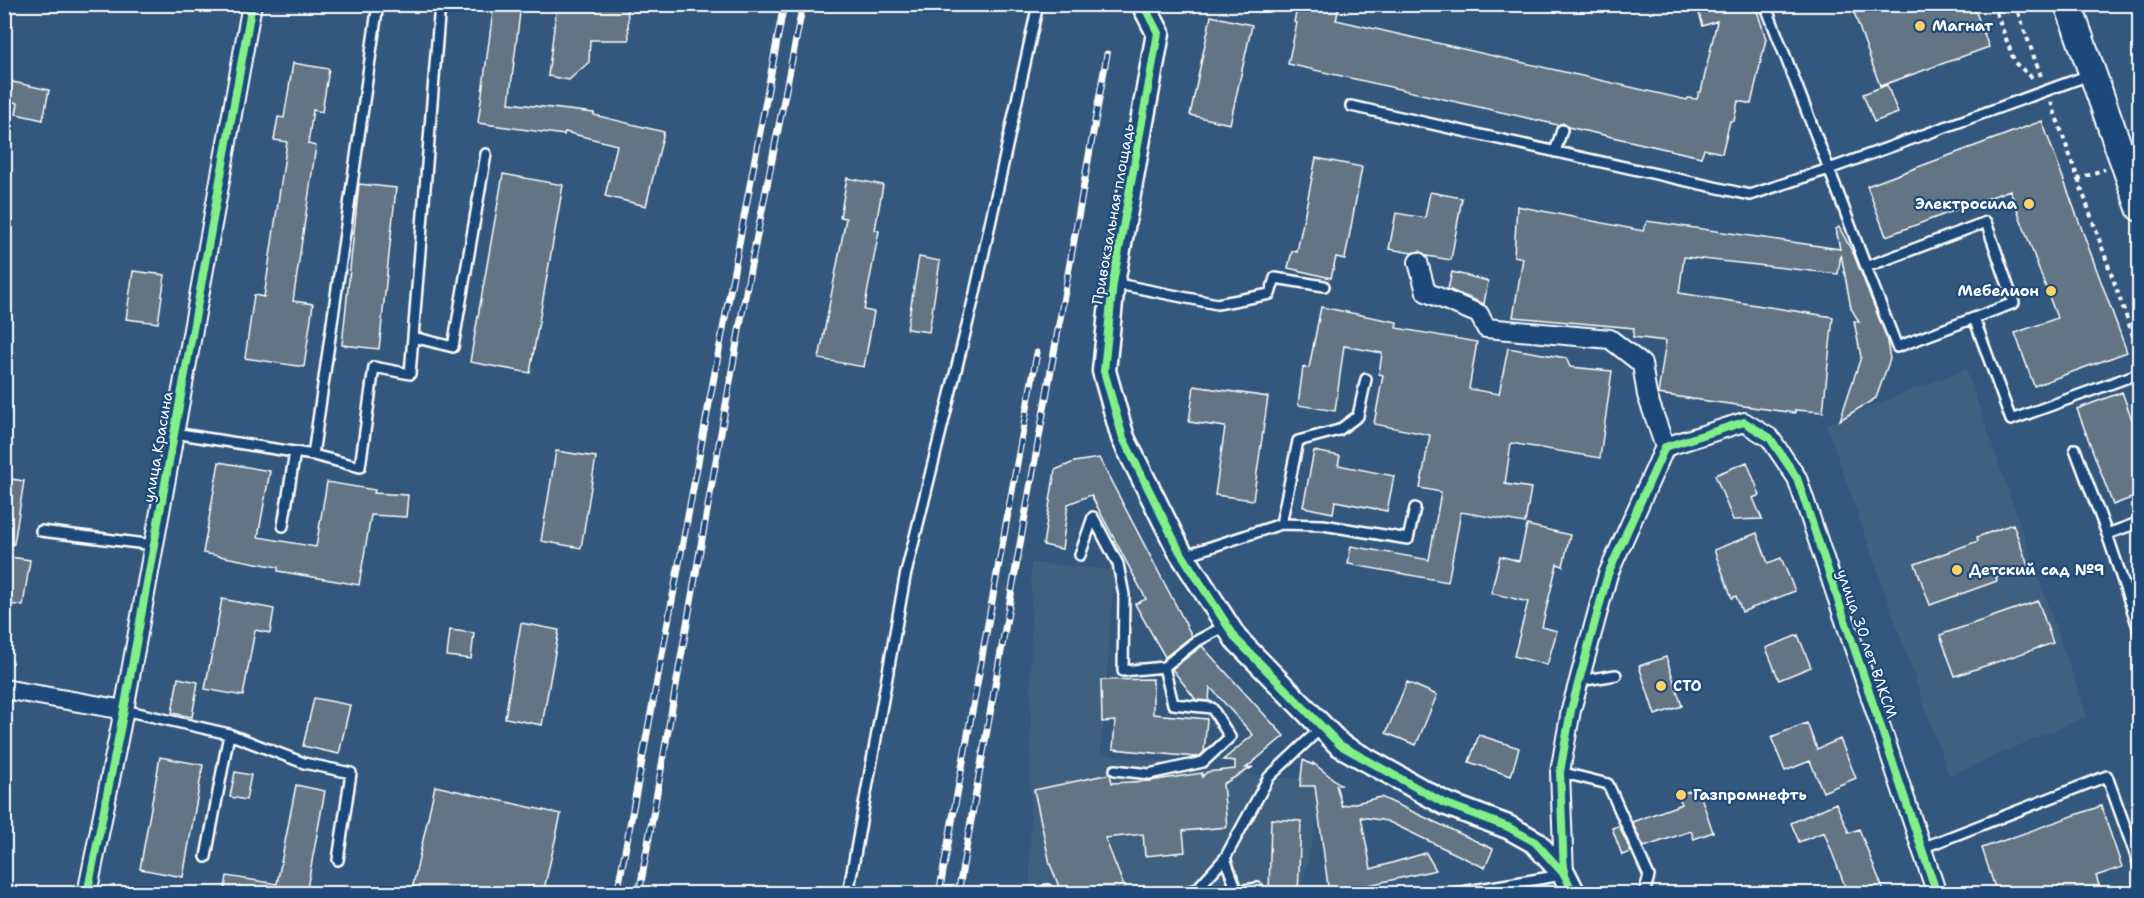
<svg xmlns="http://www.w3.org/2000/svg" width="2144" height="898" viewBox="0 0 2144 898" font-family="'Shantell Sans',sans-serif">
<style>
.built{fill:#41607f}
.building{fill:#637584;stroke:#fff;stroke-width:1.5}
.lines{fill:none;stroke-linecap:round;stroke-linejoin:round}
.service-casing{stroke:#fff;stroke-width:14}
.minor-casing{stroke:#fff;stroke-width:22}
.tertiary-casing{stroke:#fff;stroke-width:27}
.secondary-casing{stroke:#fff;stroke-width:30}
.path{stroke:#fff;stroke-width:4;stroke-dasharray:4.5 4.5;stroke-linecap:butt}
.service{stroke:#1f4a7a;stroke-width:9}
.minor{stroke:#1f4a7a;stroke-width:18}
.tertiary{stroke:#1f4a7a;stroke-width:22}
.secondary{stroke:#1f4a7a;stroke-width:26}
.rail-casing{stroke:#fff;stroke-width:7}
.rail{stroke:#1f4a7a;stroke-width:4.5;stroke-dasharray:14;stroke-linecap:butt}
.cycleway-casing{stroke:#1f4a7a;stroke-width:11}
.cycleway{stroke:#82f089;stroke-width:8}
.poi-dot{fill:#ffd166;stroke:#1f4a7a;stroke-width:2}
.labels{text-anchor:middle;stroke-width:4.5;stroke-linejoin:round;paint-order:stroke}
.poi-label{font-size:15px;font-weight:bold;fill:#fff;stroke:#1f4a7a;text-anchor:start}
.street-label{font-size:15px;fill:#fff;stroke:#1f4a7a}
</style>
<rect width="100%" height="100%" fill="#33577d"/>
<filter id="ink" filterUnits="userSpaceOnUse"><feTurbulence type="fractalNoise" baseFrequency=".0167" numOctaves="2"/><feDisplacementMap in="SourceGraphic" scale="12" xChannelSelector="R" yChannelSelector="G"/><feConvolveMatrix kernelMatrix="1 2 1 2 8 2 1 2 1" color-interpolation-filters="sRGB"/></filter>
<g filter="url(#ink)">
<path class="built" d="M1966 369 2087 716 1949 776 1826 424Z
M1031 563 1115 570 1101 753 1269 777 1326 779 1301 890 1362 886V893L1030 894Z"/>
<path class="building" d="M494 4H521L509 103 594 113V115L664 132 646 206 605 196 617 145 565 132 564 135 478 123Z
M557 4H627L629 40H590L589 62 569 80 548 76Z
M1298 4H1322L1339 8 1336 20 1687 100 1688 98 1697 99 1699 92H1701L1717 21 1703 26 1696 4H1755L1766 39 1751 104 1738 101 1734 121H1730L1722 153 1704 149 1701 157 1568 127 1563 123 1558 125 1288 64 1297 23 1294 22Z
M1851 4H1973L1989 47 1880 86Z
M1211 16 1252 25 1230 124 1190 115Z
M293 63 329 69 322 112 313 110 308 144 316 146 293 301 313 304 304 367 245 358 254 295 264 297 287 142 274 140 278 117 284 118Z
M4 80 49 90 43 120 16 114 18 103 4 100Z
M1887 85 1898 113 1874 122 1863 94Z
M2042 121 2127 352 2034 386 2015 333 2057 318 2010 190 1886 236 1867 186Z
M1316 158 1362 167 1345 259 1336 257 1331 278 1288 268 1292 251 1297 252Z
M503 174 563 185 530 373 470 362Z
M847 178 883 185 875 230 879 231 864 310 874 312 864 367 819 359 846 218 840 217Z
M359 184 396 188 379 349 342 345Z
M1430 192 1462 198 1451 260 1427 256 1420 251 1412 253 1389 249 1396 213 1425 218Z
M1517 206 1643 231 1647 221 1840 249 1836 229 1839 227 1854 255 1886 336 1890 359 1876 398 1840 420 1861 357 1854 321 1859 322 1851 308 1841 254 1838 274 1684 257 1679 293 1833 317 1823 412 1795 410V413L1658 394 1666 341 1633 337 1634 328 1513 317 1523 258 1514 256Z
M919 257 940 261 929 332 907 329Z
M133 271 165 275 158 323 126 319Z
M1452 272 1488 281 1484 304 1448 289Z
M1321 307 1397 322 1396 328 1477 342 1469 389 1499 394 1508 348 1566 358 1570 367 1612 371 1600 458 1511 443 1505 484 1531 488 1525 523 1461 512 1448 582 1348 564 1351 546 1429 560 1441 492 1420 488 1430 435 1374 424 1383 375 1379 374 1382 353 1344 346 1335 411 1298 405 1303 367 1309 368Z
M1194 386 1268 397 1253 500 1215 495 1225 427 1189 422Z
M2122 392 2139 439V495L2113 505 2077 409Z
M556 451 596 457 581 548 541 541Z
M1314 451 1340 456 1338 465 1394 476 1387 511 1335 501 1333 513 1303 507Z
M1099 458 1192 636 1165 657 1135 604 1146 599 1091 495 1068 504 1062 549 1043 545 1055 470 1074 462Z
M219 462 270 471 258 537 316 547 327 482 375 490 374 493 408 495 406 517 371 515 359 585 278 571V567L203 553Z
M1747 462 1760 495 1753 498 1762 519 1733 520 1715 475Z
M4 478 24 481 14 544 4 543Z
M2013 524 2028 566 1996 577 1997 581 1930 605 1915 564 1978 541 1977 537Z
M1527 525 1570 535 1563 566 1557 564 1542 627 1557 631 1547 665 1514 656 1528 602 1491 593 1500 556 1519 561Z
M1757 533 1768 563 1781 558 1795 591 1742 612 1736 596 1732 598 1714 550Z
M4 556 30 560 23 606 4 603Z
M222 599 274 609 270 633 255 630 243 696 205 689Z
M2038 601 2053 643 1955 676 1940 635Z
M521 623 559 630 542 725 505 718Z
M450 630 474 633 471 659 447 656Z
M1798 635 1811 667 1779 680 1766 648Z
M1202 646 1284 736 1246 768 1253 767 1223 784 1227 827 1183 831 1185 852 1145 856 1143 834 1105 838 1127 894H1062L1050 864 1034 790 1110 774 1112 783 1150 781 1202 773V777L1207 772 1235 769V761L1223 760 1253 735 1210 687 1209 701 1196 700 1172 669Z
M1666 657 1682 706 1655 715 1639 666Z
M178 678 198 682 192 717 172 713Z
M1153 679V714L1207 719 1204 752 1200 756 1195 757 1113 749 1115 721 1102 722 1101 680Z
M1407 682 1437 695 1416 745 1386 733Z
M314 698 350 705 339 754 303 746Z
M1807 723 1817 749 1840 739 1856 778 1823 792 1810 761 1785 771 1771 737Z
M1479 735 1519 748 1511 776 1469 762Z
M160 757 203 765 183 877 140 869Z
M1303 760 1313 765V763L1341 785H1336L1342 806 1381 797 1493 849 1485 868 1387 821 1361 817 1371 869 1426 853 1436 870 1329 894 1315 786H1300Z
M235 772 251 775 246 800 230 797Z
M296 785 325 791 306 894H224L227 876 277 884Z
M435 786 561 814 543 894H411Z
M1698 788 1713 832 1694 839 1691 831 1644 847 1632 822 1682 804 1678 795Z
M1836 803 1849 833 1859 829 1885 894H1848L1824 832 1799 842 1791 823Z
M2101 806 2122 867 2096 876 2102 894H1997L1982 848Z
M1271 819 1301 821 1298 894H1269Z
M1619 826 1631 852 1622 855 1612 828Z"/>
<g class="lines">
<g class="service-casing">
<path id="service" d="M2092 74 1829 169 1866 267 1986 222 2014 303 1974 318 2011 420 2140 373
M1351 106 1750 195 1829 169 1765 4
M1555 152 1562 130
M1866 267 1897 347 1974 318
M1113 283 1217 304 1270 294 1275 278 1324 286
M413 337 453 347 486 154
M174 433 313 455 378 4
M2075 449 2107 534
M313 455 360 467 374 367 410 374 440 4
M2140 522 2107 534 2140 633
M1281 524 1323 525 1408 539 1415 508
M283 526 295 452
M41 531 154 545
M1080 555 1093 517 1118 564 1124 595 1123 671 1164 667
M1183 556 1281 524 1298 441 1339 430 1358 416 1366 379
M1579 681 1616 675
M124 710 229 734 206 857
M229 734 304 763 351 773 338 860
M1115 770 1149 774 1203 762 1230 737 1212 708 1173 704 1164 667 1195 642 1227 625
M1560 772 1608 784 1649 876 1644 894
M1922 848 2107 776 2140 868
M1225 858 1238 894
M1237 891 1258 888
M848 894 905 577 975 293 1038 4
M1039 894 1047 890 1049 894
M1177 894 1197 889
M1198 894 1197 889 1225 858 1269 777 1321 728
M1450 894 1562 875"/>
</g>
<g class="minor-casing">
<path id="minor" d="M1418 262 1426 292 1479 314 1486 328 1610 339 1642 364 1647 395 1665 447
M4 689 124 710
M1564 874 1560 772 1571 710 1608 574 1665 447 1744 422 1770 438 1797 478 1937 894
M87 894 124 710 252 4"/>
</g>
<g class="tertiary-casing">
<path id="tertiary" d="M1143 4 1158 33 1113 283 1104 371 1123 438 1179 550 1236 639 1340 745 1444 803 1508 827 1535 842 1564 874 1574 894"/>
</g>
<g class="secondary-casing">
<path id="secondary" d="M2068 4 2140 208"/>
</g>
<path class="path" d="M1993 4 2015 63 2035 80
M2015 4 2042 79
M2132 4 2140 26
M1996 11 2014 4
M2051 102 2078 179 2105 169
M2078 179 2140 356"/>
<use href="#service" class="service"/>
<use href="#minor" class="minor"/>
<use href="#tertiary" class="tertiary"/>
<use href="#secondary" class="secondary"/>
<g class="rail-casing">
<path id="rail" d="M617 894 784 4
M639 894 747 286 803 4
M939 894 1037 353
M958 894 1107 54"/>
</g>
<use href="#rail" class="rail"/>
<g class="cycleway-casing">
<path id="cycleway" d="M1143 4 1158 33 1113 283 1104 371 1123 438 1179 550 1236 639 1340 745 1444 803 1508 827 1535 842 1564 874
M87 894 124 710 252 4
M1574 894 1564 874 1560 772 1571 710 1608 574 1665 447 1744 422 1770 438 1797 478 1937 894"/>
</g>
<use href="#cycleway" class="cycleway"/>
</g>
</g>
<g class="poi-dot">
<circle cx="1920" cy="26" r="6"/>
<circle cx="2029" cy="204" r="6"/>
<circle cx="2051" cy="291" r="6"/>
<circle cx="1957" cy="570" r="6"/>
<circle cx="1661" cy="686" r="6"/>
<circle cx="1681" cy="795" r="6"/>
</g>
<g class="labels">
<g class="poi-label">
<text x="1932" y="31">Магнат</text>
<text x="2017" y="209" text-anchor="end">Электросила</text>
<text x="2039" y="296" text-anchor="end">Мебелион</text>
<text x="1969" y="575">Детский сад №9</text>
<text x="1673" y="691">СТО</text>
<text x="1693" y="800">Газпромнефть</text>
</g>
<g class="street-label">
<text transform="translate(1113 214) rotate(-80)" y="5">Привокзальная площадь</text>
<text transform="translate(158 447) rotate(-80)" y="5">улица Красина</text>
<text transform="translate(1867 644) rotate(71)" y="5">улица 30 лет ВЛКСМ</text>
</g>
</g>
<rect width="2144" height="898" fill="none" stroke="#1f4a7a" stroke-width="24"/>
<rect x="12" y="12" width="2120" height="874" fill="none" stroke="#fff" stroke-width="2" filter="url(#ink)"/>
</svg>
